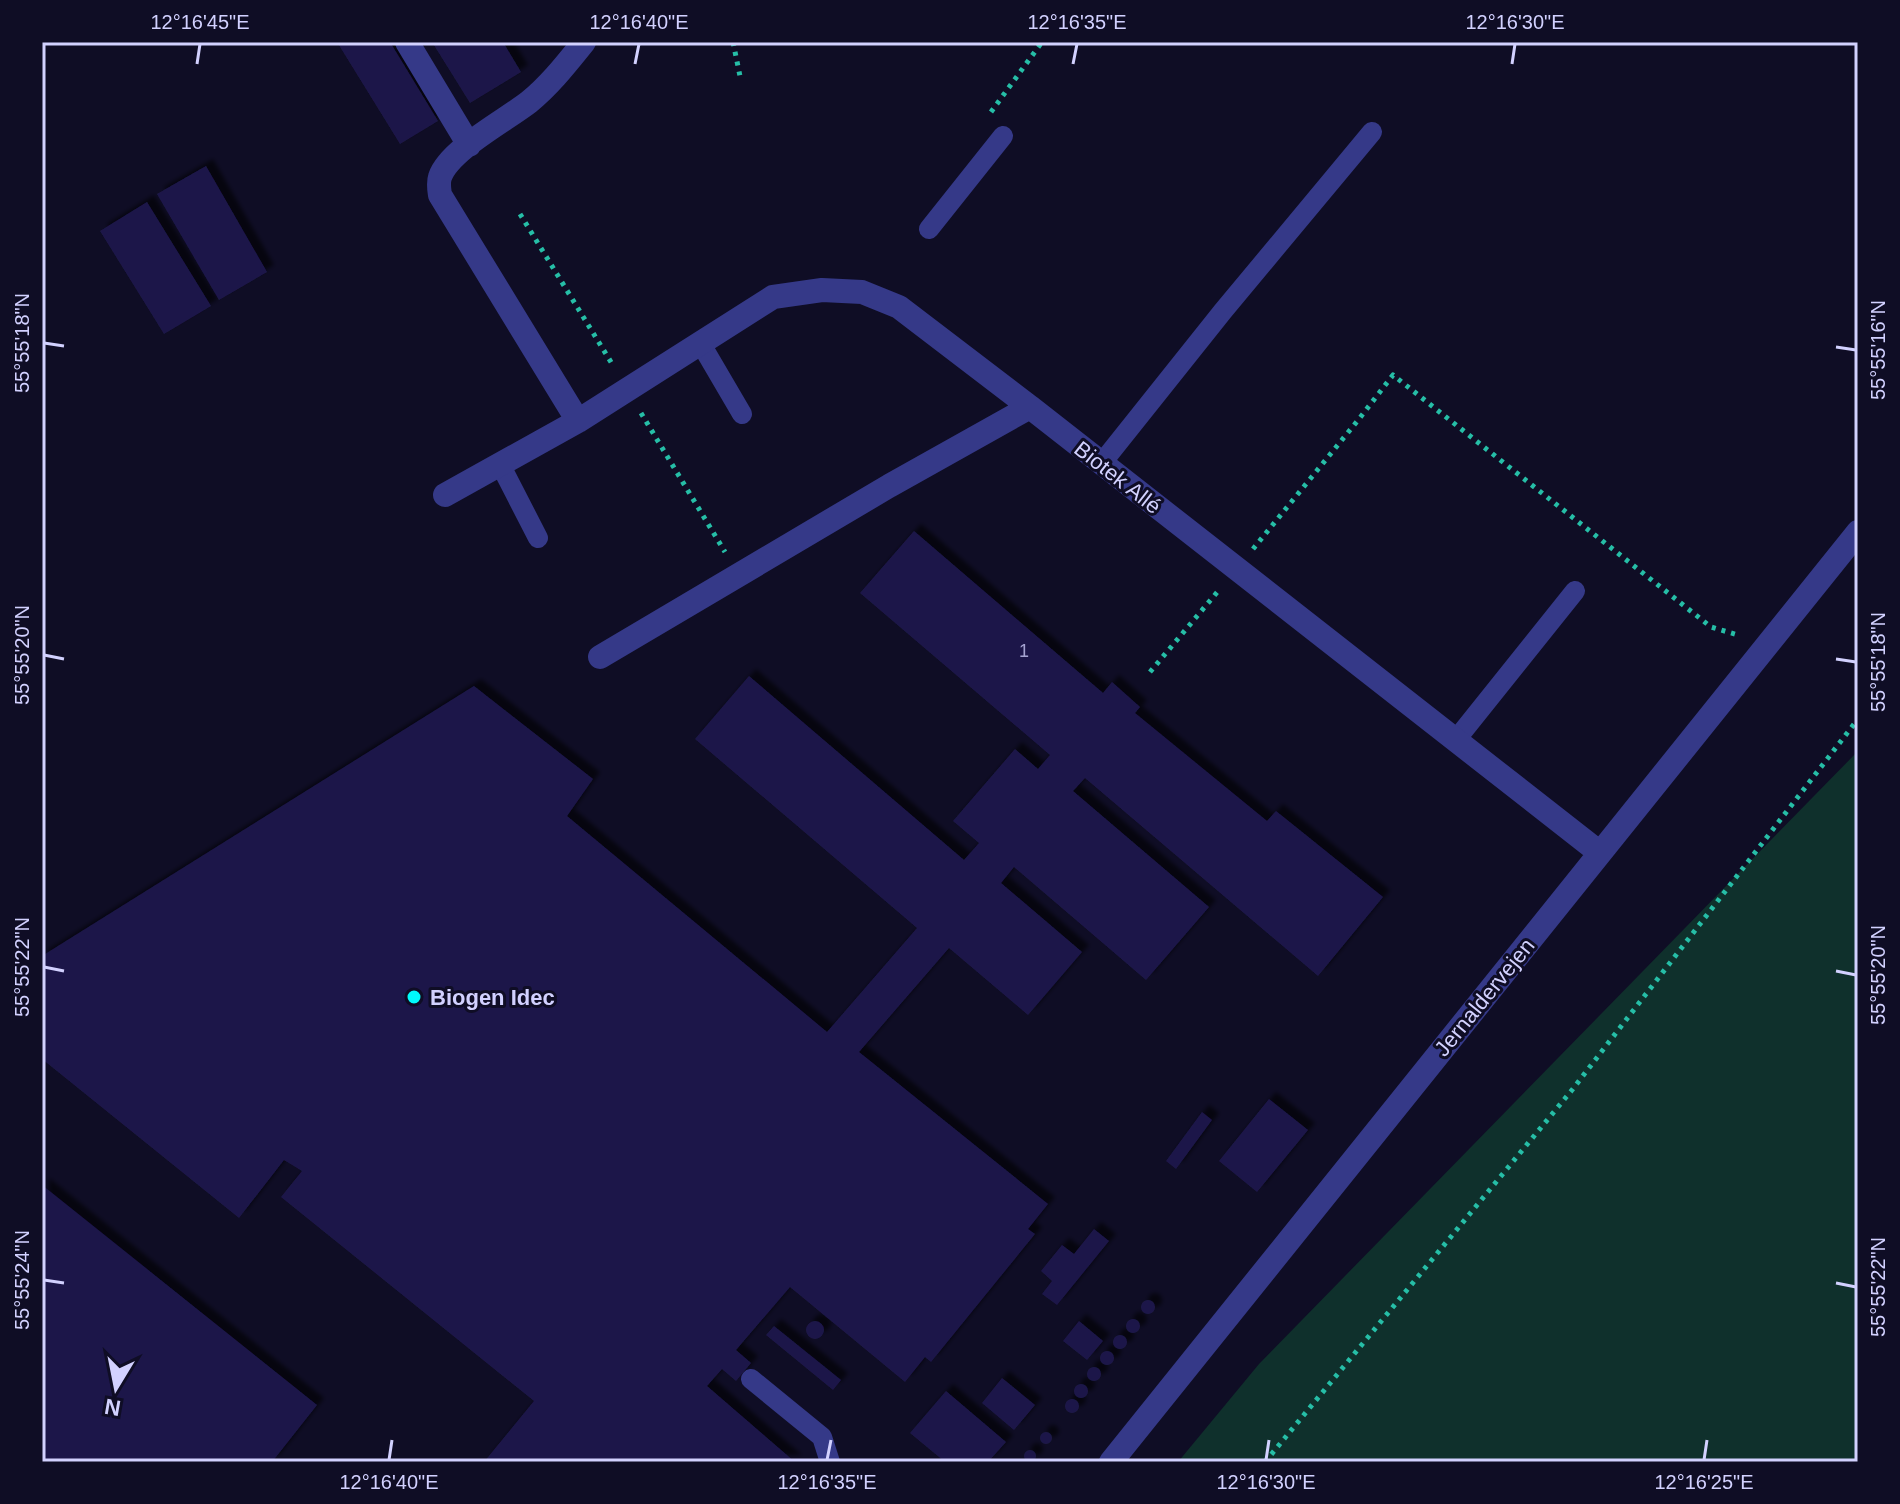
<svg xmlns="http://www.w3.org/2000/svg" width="1900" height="1504" viewBox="0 0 1900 1504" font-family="Helvetica,sans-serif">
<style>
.green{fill:#0f302c}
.building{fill:#1d1848;filter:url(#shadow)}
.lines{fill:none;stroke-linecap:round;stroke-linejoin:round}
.path{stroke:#26bea7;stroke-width:5;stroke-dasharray:4 6;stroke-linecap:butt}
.lane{stroke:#353988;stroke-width:20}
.street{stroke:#353988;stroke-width:24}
.ticks{fill:none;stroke:#d2d1ff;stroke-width:3}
.poi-dot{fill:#00fbfc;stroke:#0f0d25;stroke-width:3}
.labels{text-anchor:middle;stroke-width:6;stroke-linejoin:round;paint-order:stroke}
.number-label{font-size:18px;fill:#a5a3d1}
.street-label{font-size:22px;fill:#d2d1ff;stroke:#0f0d25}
.poi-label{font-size:22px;font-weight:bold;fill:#d2d1ff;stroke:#0f0d25;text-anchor:start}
.neatline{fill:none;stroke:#d2d1ff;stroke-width:3}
.ticks-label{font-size:20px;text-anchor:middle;fill:#d2d1ff}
</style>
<defs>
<filter id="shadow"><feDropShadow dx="7" dy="-7" stdDeviation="2" flood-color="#0009"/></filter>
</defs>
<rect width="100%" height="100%" fill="#0f0d25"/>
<path class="green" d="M1858 751V1462H1178L1259 1364Z"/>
<path class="building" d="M337 42H390L438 121 400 144Z
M432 42H503L521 72 470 103Z
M206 166 267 272 219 300 157 194Z
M147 202 211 306 164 334 100 231Z
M914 531 1103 693 1112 682 1140 707 1135 713 1267 821 1276 811 1383 897 1318 976 1085 778 1073 791 1209 907 1146 980 1014 867 1001 883 1082 952 1028 1015 949 948 859 1052 1048 1204 1028 1229 1035 1234 931 1362 925 1357 905 1382 790 1287 736 1350 751 1363 736 1381 722 1369 707 1386 795 1462H484L534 1401 281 1197 302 1171 284 1160 239 1218 42 1059V956L474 686 593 779 567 816 827 1032 917 928 695 739 749 676 964 860 979 843 953 821 1015 749 1038 769 1050 755 860 593Z
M1269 1099 1308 1130 1257 1192 1219 1161Z
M1202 1112 1212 1120 1176 1169 1166 1161Z
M42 1185 317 1405 272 1462H42Z
M1094 1229 1109 1241 1057 1305 1042 1294 1052 1281 1041 1271 1062 1245 1074 1254Z
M1141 1307a7 7 0 1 1 14 0a7 7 0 1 1-14 0Z
M1126 1326a7 7 0 1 1 14 0a7 7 0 1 1-14 0Z
M806 1330a9 9 0 1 1 18 0a9 9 0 1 1-18 0Z
M1079 1321 1103 1341 1087 1360 1063 1341Z
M774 1326 841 1380 833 1390 766 1335Z
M1113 1342a7 7 0 1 1 14 0a7 7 0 1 1-14 0Z
M1100 1358a7 7 0 1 1 14 0a7 7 0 1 1-14 0Z
M1087 1374a7 7 0 1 1 14 0a7 7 0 1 1-14 0Z
M1002 1378 1035 1405 1014 1430 982 1403Z
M1074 1391a7 7 0 1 1 14 0a7 7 0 1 1-14 0Z
M946 1391 1006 1442 988 1462H945L910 1433Z
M1065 1406a7 7 0 1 1 14 0a7 7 0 1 1-14 0Z
M1040 1438a6 6 0 1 1 12 0a6 6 0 1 1-12 0Z
M1024 1456a6 6 0 1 1 12 0a6 6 0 1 1-12 0Z"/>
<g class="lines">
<path class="path" d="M733 42 741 81
M991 112 1042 42
M520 214 614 367
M641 413 725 552
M1253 549 1359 419 1393 375 1711 627 1738 635
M1150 672 1219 590
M1265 1462 1572 1090 1858 719"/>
<path class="lane" d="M929 229 1003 136
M701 344 742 414
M500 464 538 538
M1101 464 1223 311 1372 132
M1455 741 1575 591
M751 1379 822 1437 830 1462"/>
<path class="street" d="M407 42 469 145
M578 421 440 195C439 188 438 183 440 177 449 150 506 120 529 102 550 85 567 63 584 42
M445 495 578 421 773 297 822 290 862 292 899 307 1030 407
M600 657 889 486 1030 407 1600 853
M1111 1462 1858 532"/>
</g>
<path class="ticks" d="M197 64 200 44M635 64 639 44M1073 64 1077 44M1512 64 1515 44M44 343 64 346M1836 347 1856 350M44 655 64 659M1836 659 1856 662M44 967 64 971M1836 971 1856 975M44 1280 64 1283M1836 1283 1856 1287M389 1460 392 1440M827 1460 831 1440M1266 1460 1269 1440M1704 1460 1707 1440"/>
<circle class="poi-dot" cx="414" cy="997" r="8"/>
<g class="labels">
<g class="number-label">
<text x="1024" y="657">1</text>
</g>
<g class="street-label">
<text transform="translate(1118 477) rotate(38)" y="8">Biotek Allé</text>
<text transform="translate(1484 997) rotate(-51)" y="8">Jernaldervejen</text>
</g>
<g class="poi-label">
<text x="430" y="1005">Biogen Idec</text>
</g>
</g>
<rect width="1900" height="1504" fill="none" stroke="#0f0d25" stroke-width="88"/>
<g transform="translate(116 1388) rotate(190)" stroke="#0f0d25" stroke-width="6" paint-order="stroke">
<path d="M0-6L14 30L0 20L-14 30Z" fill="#d2d1ff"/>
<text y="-12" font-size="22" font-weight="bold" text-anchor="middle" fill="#d2d1ff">N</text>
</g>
<rect x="44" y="44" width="1812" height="1416" class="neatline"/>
<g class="ticks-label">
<text x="200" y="29">12°16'45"E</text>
<text x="639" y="29">12°16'40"E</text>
<text x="1077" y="29">12°16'35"E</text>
<text x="1515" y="29">12°16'30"E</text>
<text transform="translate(22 343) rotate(-90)" y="7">55°55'18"N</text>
<text transform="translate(1878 350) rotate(-90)" y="7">55°55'16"N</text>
<text transform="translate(22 655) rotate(-90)" y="7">55°55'20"N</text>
<text transform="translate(1878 662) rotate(-90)" y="7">55°55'18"N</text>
<text transform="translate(22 967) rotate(-90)" y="7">55°55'22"N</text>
<text transform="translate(1878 975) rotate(-90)" y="7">55°55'20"N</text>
<text transform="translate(22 1280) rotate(-90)" y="7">55°55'24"N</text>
<text transform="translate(1878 1287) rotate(-90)" y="7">55°55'22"N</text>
<text x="389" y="1489">12°16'40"E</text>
<text x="827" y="1489">12°16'35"E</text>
<text x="1266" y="1489">12°16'30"E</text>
<text x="1704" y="1489">12°16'25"E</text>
</g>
</svg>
